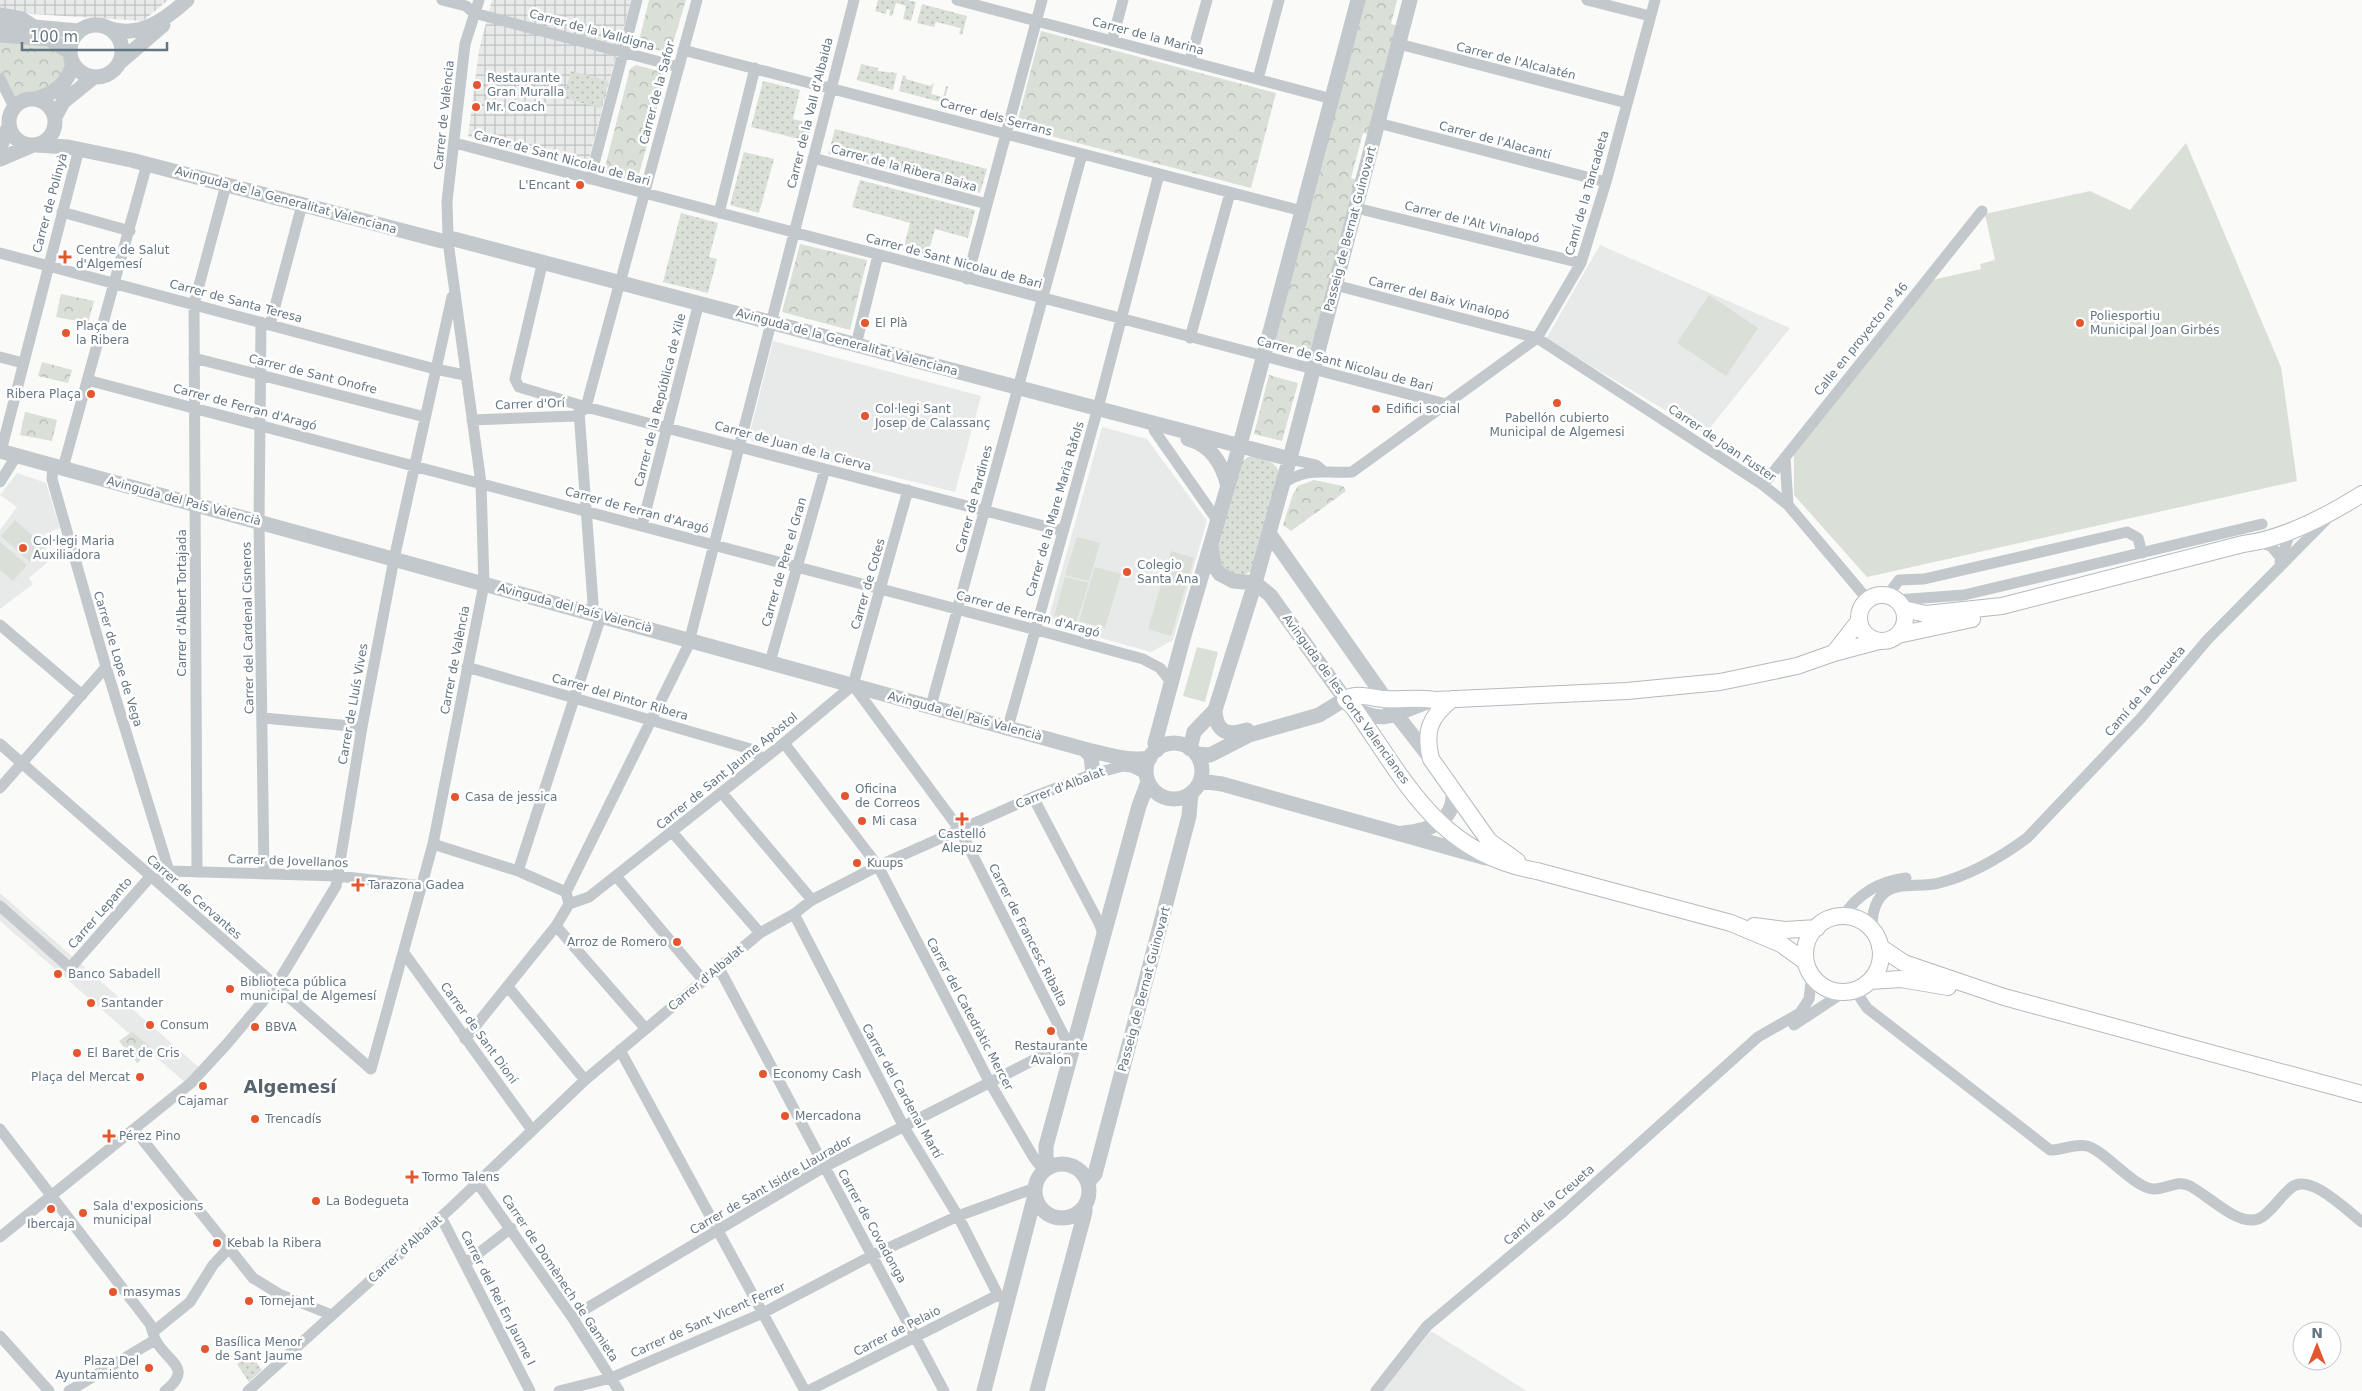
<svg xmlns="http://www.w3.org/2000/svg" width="2362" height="1391" viewBox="0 0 2362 1391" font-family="'DejaVu Sans',sans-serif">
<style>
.built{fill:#e8e9e9}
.industrial{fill:url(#industrial-grid)}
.grass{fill:url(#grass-dots)}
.forest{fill:url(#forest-crowns)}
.pitch{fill:#dadfd7}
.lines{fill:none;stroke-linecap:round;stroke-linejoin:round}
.secondary-casing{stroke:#b3babf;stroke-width:18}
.minor{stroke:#c3c8cc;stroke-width:11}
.tertiary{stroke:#c3c8cc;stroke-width:15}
.secondary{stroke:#fff;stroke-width:16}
.poi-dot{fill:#e4572e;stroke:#fff;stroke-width:2}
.labels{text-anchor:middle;stroke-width:5;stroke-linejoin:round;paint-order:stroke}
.street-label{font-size:12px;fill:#657683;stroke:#fff}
.poi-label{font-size:12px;fill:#657683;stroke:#fff;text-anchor:start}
.district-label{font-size:18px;font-weight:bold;fill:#57646e;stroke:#fff}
</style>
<defs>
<pattern id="industrial-grid" width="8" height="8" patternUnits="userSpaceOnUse" patternTransform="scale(1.25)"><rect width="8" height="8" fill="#e8e9e9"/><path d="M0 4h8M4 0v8" fill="none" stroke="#c0c1c2"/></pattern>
<pattern id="grass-dots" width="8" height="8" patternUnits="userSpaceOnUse" patternTransform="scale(1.25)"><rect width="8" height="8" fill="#dadfd7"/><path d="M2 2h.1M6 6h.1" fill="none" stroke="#b4b9b4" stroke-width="1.8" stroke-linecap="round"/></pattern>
<pattern id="forest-crowns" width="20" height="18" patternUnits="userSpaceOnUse" patternTransform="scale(1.25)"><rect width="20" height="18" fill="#dadfd7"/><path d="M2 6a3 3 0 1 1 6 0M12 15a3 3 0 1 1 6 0" fill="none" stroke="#b4b9b4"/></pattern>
</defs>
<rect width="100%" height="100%" fill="#fafaf8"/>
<path class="built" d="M1600 245 1790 328 1705 434 1546 339Z
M773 341 981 396 955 492 753 442 749 436Z
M1102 427 1147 439 1207 521 1173 640 1151 652 1047 623Z
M17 473 46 483 60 528 45 534 48 562 29 578 33 584 0 609V530L17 507 0 495Z
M0 893 202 1070 188 1085 77 988 0 921Z
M1431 1331 1527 1391H1382Z"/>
<path class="industrial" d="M0 0H168L143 21 0 12Z
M492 0H631L586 170 468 137 479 50Z"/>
<path class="grass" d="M878 0H907L916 2 911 21 903 19 906 6 896 3 892 16 889 15 890 10 887 9 886 14 875 11Z
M922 4 967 16 962 35 959 34 961 28 936 22 934 27 917 23Z
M861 64 878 68V71L897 73 893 90 857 80Z
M571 71 608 81 601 108 564 98Z
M903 75 906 76V79L930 86 934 83 931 94 943 97 946 86 948 87 944 103 899 91Z
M763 81 800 90 793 119 812 124 807 141 751 127Z
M835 129 987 169 980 193 828 154Z
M744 152 774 159 759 213 730 205Z
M860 180 975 210 968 238 935 229 927 257 903 250 910 223 852 207Z
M681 213 718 223 709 257 717 259 708 293 663 282Z
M1251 456C1264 459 1274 460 1280 473L1254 570 1240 577C1225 570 1218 565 1217 547L1241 461Z
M250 1354 262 1370 249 1382 237 1364Z"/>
<path class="forest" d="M649 0H686L670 53 638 45Z
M1361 0H1397L1391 24 1399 26 1371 135 1363 133 1351 178 1359 181 1315 354 1271 342Z
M1041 31 1276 93 1251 188 1016 127Z
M0 41 43 44 63 55 66 67C64 71 62 77 59 81 49 92 28 92 15 97L0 74Z
M636 65 662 72 665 78 638 178 633 181 607 174 604 171 630 69Z
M800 244 867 260 850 330 782 312Z
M61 294 94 301 88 323 56 317Z
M42 362 72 370 68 383 38 376Z
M1269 375 1298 383 1282 441 1254 434Z
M25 412 57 420 52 441 20 435Z
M1314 480 1343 486 1346 491 1291 531 1283 525 1293 494 1298 486Z
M132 1032 154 1050 137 1063 119 1041Z"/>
<path class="pitch" d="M2186 143 2281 367 2297 481 1867 577 1794 495V452L1932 280 1981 269 1980 264 1995 260 1985 214 2090 191 2130 210Z
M1709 295 1758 328 1726 376 1677 343Z
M15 520 44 546 30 562 1 536Z
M1077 537 1100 543 1089 581 1065 575Z
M0 542 27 565 13 581 0 570Z
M1171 551 1194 558 1171 636 1148 629Z
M1095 567 1121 574 1105 628 1079 621Z
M1065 577 1089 583 1076 623 1054 616Z
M1197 647 1218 652 1205 702 1183 696Z"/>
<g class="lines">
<g class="secondary-casing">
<path id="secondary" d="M1859 618a23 23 0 1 1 46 0a23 23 0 1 1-46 0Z
M1903 609 1926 614 2002 606 2243 544C2284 539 2327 516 2362 494
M1898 635 1972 619
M1834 653 1859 621
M1452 699C1430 717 1424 730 1431 759L1489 841 1517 861
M1805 954a38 38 0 1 1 76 0a38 38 0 1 1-76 0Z
M1754 926 1785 930 1817 928
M1880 947 1904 963 2004 997 2362 1094
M1806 962 1781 944 1731 923 1537 871C1439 854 1406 782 1354 708L1345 699C1359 692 1370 698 1384 699 1401 700 1418 697 1435 700L1627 691 1720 682 1797 666 1834 653 1879 641
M1870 981 1901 979 1948 987"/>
</g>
<path class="minor" d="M442 0 466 6 474 13 679 67
M957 0 1332 99
M1587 0 1650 16
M0 13 22 17 36 26
M1112 41 1123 0
M1399 44 1627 103
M683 50 1302 211
M1190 61 1207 0
M0 79 14 107
M1258 79 1279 0
M1378 123 1606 182
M455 143 1446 404
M813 158 987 204
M590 179 637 0
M1356 208 1581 263
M62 212 130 231
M719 213 755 68
M448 236 447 201 465 44 479 0
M0 253 435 369 465 375
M541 269 515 379 519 387 586 407 1063 531
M967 279 1042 0
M620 283 697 0
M1335 285 1537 338 1763 485 1788 505 1868 600
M261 322 259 522 264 874
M270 325 302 205
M1190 338 1230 193
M856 345 878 255
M0 357 23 363
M194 358 425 417
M87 380 1048 633 1143 659 1160 668 1171 682
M586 407 618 289
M1098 408 1159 174
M579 412 593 603 591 613
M472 420 575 416 583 410
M1154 430 1217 520
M1 451 79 149
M1785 457 1788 505
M1290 459 1316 465 1322 470
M53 465 52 479 106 667 169 871
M63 468 147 164
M0 482 17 455
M1283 483C1311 466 1323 474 1352 472L1537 338 1581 263 1606 182 1655 0
M1763 485 1982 211
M642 526 697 310
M2257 542 2271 546 2281 558
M2280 562 2291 530
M1887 596 1899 580 1924 579 2127 532 2138 538 2142 553
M1896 600 1964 595 2262 524
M0 625 82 695
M770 662 825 469
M467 667 754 750 762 760
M853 685 960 830 1070 1048
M931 706 1082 154
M263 718 362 727
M1008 727 1096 415
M784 743 878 866 990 1083 1034 1158 1044 1171
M0 744 371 1069 433 844 484 584 481 483 449 249
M0 788 106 667
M722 793 812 900
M1033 797 1099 923 1104 936
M672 832 760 933
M433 844 518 871 566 892
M518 871 601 616
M197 872 194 304 226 185
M162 875 169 871 338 876 422 886
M616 876 704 981
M569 904 566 892 688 646 854 0
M569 904 589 897 784 743 853 685 908 490
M0 906 70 968 150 877
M794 914 904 1127 958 1216 998 1295 1008 1301
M1843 917C1857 894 1880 881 1906 878
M556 926 645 1028
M1872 930C1872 918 1873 904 1883 894 1898 881 1920 888 1939 883 1971 875 2001 857 2027 838L2141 718 2208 639 2326 520
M404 953 532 1130
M719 968 944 1391
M508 987 585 1080
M1858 989 1859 996 1867 1008 2050 1150C2063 1150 2075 1143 2087 1146 2104 1150 2133 1187 2153 1189 2166 1190 2177 1179 2190 1186 2207 1195 2233 1221 2252 1220 2261 1220 2266 1214 2271 1209 2278 1202 2284 1193 2292 1187 2311 1173 2347 1211 2362 1222
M1794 1025 1844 992
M465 1039 556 926 569 904
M620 1050 805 1391
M0 1129 150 1324C152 1329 153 1334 155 1339 166 1362 195 1367 165 1391
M134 1129 253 1278 279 1294 332 1315
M477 1182 572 1317 619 1391
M441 1217 530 1391
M0 1237 191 1083 226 1045 275 987 336 886 362 727 394 559 452 297
M466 1263 511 1228
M572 1317 824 1167 1067 1043
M153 1332 190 1302 213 1265 229 1248
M0 1336 49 1391
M69 1391 155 1340
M248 1391 452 1207 585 1080 760 933 794 914 812 900 878 866 1033 797 1093 774 1123 766 1132 767 1146 774
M559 1391 611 1378 763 1313 873 1255 958 1216 1035 1188
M808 1391 998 1295
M1376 1391 1427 1326 1563 1212 1758 1037 1800 1013 1809 999 1812 975"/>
<path class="tertiary" d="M0 24 78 31
M70 51a26 26 0 1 1 52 0a26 26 0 1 1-52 0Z
M108 28C139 39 165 20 187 0
M0 35 49 39 70 52
M119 63 163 25
M9 122a23 23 0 1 1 46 0a23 23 0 1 1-46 0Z
M36 99C55 93 68 84 73 63
M55 117 63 102 94 77
M36 145 68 147 131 160 442 241
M0 147 9 126
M0 159 33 145
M454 239 1290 459
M1188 439C1211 445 1222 463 1228 486
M0 451 1084 749C1106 754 1127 762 1150 758
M1269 533 1396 714 1431 759
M1354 708C1387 728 1400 709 1432 701
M1215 710C1216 733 1228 736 1247 730
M1146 771a28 28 0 1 1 56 0a28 28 0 1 1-56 0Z
M1084 749 1091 756 1093 774
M1190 749 1194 732 1215 710 1255 583 1293 447 1410 0
M1157 750 1155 743 1183 639 1241 441 1358 0
M1196 754 1210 755 1249 735 1319 715 1345 699 1270 595 1255 583 1233 581 1220 574 1214 566 1211 547
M1200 781 1222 784 1486 858
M1403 833C1427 831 1455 822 1453 793
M1035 1191a27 27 0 1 1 54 0a27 27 0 1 1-54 0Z
M1046 1169V1146L1139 806 1148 782
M1088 1182 1095 1174 1189 816 1191 793
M984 1391 1035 1195
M1037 1391 1085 1212V1205"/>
<use href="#secondary" class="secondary"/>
</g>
<g class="poi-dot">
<circle cx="477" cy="85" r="5"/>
<circle cx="476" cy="107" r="5"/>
<circle cx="580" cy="185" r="5"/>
<path d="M62.5 249.5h5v5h5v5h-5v5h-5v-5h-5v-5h5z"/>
<circle cx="865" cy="323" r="5"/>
<circle cx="2080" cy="323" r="5"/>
<circle cx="66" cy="333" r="5"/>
<circle cx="91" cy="394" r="5"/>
<circle cx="1557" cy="403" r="5"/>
<circle cx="1376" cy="409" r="5"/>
<circle cx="865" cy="416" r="5"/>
<circle cx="23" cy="548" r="5"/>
<circle cx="1127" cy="572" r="5"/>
<circle cx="845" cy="796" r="5"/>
<circle cx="455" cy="797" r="5"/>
<path d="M959.5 811.5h5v5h5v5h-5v5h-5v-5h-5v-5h5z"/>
<circle cx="862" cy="821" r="5"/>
<circle cx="857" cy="863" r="5"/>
<path d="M355.5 877.5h5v5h5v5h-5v5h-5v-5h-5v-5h5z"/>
<circle cx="677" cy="942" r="5"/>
<circle cx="58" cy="974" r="5"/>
<circle cx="230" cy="989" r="5"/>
<circle cx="91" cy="1003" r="5"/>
<circle cx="150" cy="1025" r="5"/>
<circle cx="255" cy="1027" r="5"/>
<circle cx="1051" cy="1031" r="5"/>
<circle cx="77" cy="1053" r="5"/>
<circle cx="763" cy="1074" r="5"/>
<circle cx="140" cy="1077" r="5"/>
<circle cx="203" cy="1086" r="5"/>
<circle cx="785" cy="1116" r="5"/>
<circle cx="255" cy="1119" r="5"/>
<path d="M106.5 1128.5h5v5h5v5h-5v5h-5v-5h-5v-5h5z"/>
<path d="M409.5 1169.5h5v5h5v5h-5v5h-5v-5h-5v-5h5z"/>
<circle cx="316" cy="1201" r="5"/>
<circle cx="51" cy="1209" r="5"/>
<circle cx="83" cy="1213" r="5"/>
<circle cx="217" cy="1243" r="5"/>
<circle cx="113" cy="1292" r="5"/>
<circle cx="249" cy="1301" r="5"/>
<circle cx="205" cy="1349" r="5"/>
<circle cx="149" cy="1368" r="5"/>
</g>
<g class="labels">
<g class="street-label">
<text transform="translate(592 30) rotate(15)" y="4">Carrer de la Valldigna</text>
<text transform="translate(1148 36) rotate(15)" y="4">Carrer de la Marina</text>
<text transform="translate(1516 61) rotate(14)" y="4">Carrer de l'Alcalatén</text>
<text transform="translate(657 93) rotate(-75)" y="4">Carrer de la Safor</text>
<text transform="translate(810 113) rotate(-76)" y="4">Carrer de la Vall d'Albaida</text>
<text transform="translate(444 115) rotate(-84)" y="4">Carrer de València</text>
<text transform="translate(996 117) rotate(15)" y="4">Carrer dels Serrans</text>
<text transform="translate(1495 140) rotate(15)" y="4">Carrer de l'Alacantí</text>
<text transform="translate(562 158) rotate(15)" y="4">Carrer de Sant Nicolau de Bari</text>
<text transform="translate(904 168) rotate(15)" y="4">Carrer de la Ribera Baixa</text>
<text transform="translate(1587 193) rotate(-74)" y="4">Camí de la Tancadeta</text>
<text transform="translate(286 200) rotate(15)" y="4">Avinguda de la Generalitat Valenciana</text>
<text transform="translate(50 203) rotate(-75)" y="4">Carrer de Polinyà</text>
<text transform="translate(1472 222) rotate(14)" y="4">Carrer de l'Alt Vinalopó</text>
<text transform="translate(1350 229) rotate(-75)" y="4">Passeig de Bernat Guinovart</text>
<text transform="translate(954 261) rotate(15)" y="4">Carrer de Sant Nicolau de Bari</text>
<text transform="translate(1439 298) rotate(14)" y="4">Carrer del Baix Vinalopó</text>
<text transform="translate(236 301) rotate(15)" y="4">Carrer de Santa Teresa</text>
<text transform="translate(1861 339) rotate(-51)" y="4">Calle en proyecto nº 46</text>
<text transform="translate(847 342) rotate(15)" y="4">Avinguda de la Generalitat Valenciana</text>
<text transform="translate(1345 364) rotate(15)" y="4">Carrer de Sant Nicolau de Bari</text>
<text transform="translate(313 374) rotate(14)" y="4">Carrer de Sant Onofre</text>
<text transform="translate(660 400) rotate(-76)" y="4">Carrer de la República de Xile</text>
<text transform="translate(530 404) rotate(-2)" y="4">Carrer d'Orí</text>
<text transform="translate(245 407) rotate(15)" y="4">Carrer de Ferran d'Aragó</text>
<text transform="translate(1722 443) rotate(34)" y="4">Carrer de Joan Fuster</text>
<text transform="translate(793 446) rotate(15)" y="4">Carrer de Juan de la Cierva</text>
<text transform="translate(974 499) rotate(-75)" y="4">Carrer de Pardines</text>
<text transform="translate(184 501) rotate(15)" y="4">Avinguda del País Valencià</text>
<text transform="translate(1055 509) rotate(-74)" y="4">Carrer de la Mare Maria Ràfols</text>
<text transform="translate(637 510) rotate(15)" y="4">Carrer de Ferran d'Aragó</text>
<text transform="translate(784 562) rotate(-74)" y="4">Carrer de Pere el Gran</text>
<text transform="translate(868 584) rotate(-74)" y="4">Carrer de Cotes</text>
<text transform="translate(182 603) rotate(-90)" y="4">Carrer d'Albert Tortajada</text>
<text transform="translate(575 608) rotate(15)" y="4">Avinguda del País Valencià</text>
<text transform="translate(1028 614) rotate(15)" y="4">Carrer de Ferran d'Aragó</text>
<text transform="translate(248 628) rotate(-91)" y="4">Carrer del Cardenal Cisneros</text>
<text transform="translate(118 659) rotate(73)" y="4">Carrer de Lope de Vega</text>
<text transform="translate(455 660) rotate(-79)" y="4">Carrer de València</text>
<text transform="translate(2145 691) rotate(-49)" y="4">Camí de la Creueta</text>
<text transform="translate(620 697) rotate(16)" y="4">Carrer del Pintor Ribera</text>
<text transform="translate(1346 699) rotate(54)" y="4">Avinguda de les Corts Valencianes</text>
<text transform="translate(353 704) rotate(-80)" y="4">Carrer de Lluís Vives</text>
<text transform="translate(965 716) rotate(15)" y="4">Avinguda del País Valencià</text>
<text transform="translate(727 771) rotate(-39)" y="4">Carrer de Sant Jaume Apòstol</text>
<text transform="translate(1060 788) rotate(-21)" y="4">Carrer d'Albalat</text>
<text transform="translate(288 861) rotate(2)" y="4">Carrer de Jovellanos</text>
<text transform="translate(194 897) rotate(41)" y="4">Carrer de Cervantes</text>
<text transform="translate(100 913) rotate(-49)" y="4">Carrer Lepanto</text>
<text transform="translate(1028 935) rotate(63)" y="4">Carrer de Francesc Ribalta</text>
<text transform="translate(706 978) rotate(-40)" y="4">Carrer d'Albalat</text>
<text transform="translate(1144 989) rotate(-75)" y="4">Passeig de Bernat Guinovart</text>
<text transform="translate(970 1014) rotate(62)" y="4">Carrer del Catedràtic Mercer</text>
<text transform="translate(479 1033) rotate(54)" y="4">Carrer de Sant Dioní</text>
<text transform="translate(902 1091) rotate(61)" y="4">Carrer del Cardenal Martí</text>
<text transform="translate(771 1185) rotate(-30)" y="4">Carrer de Sant Isidre Llaurador</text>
<text transform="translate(1549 1205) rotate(-41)" y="4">Camí de la Creueta</text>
<text transform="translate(872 1226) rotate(61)" y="4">Carrer de Covadonga</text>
<text transform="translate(405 1249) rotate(-42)" y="4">Carrer d'Albalat</text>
<text transform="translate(560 1278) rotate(56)" y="4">Carrer de Domènech de Gamieta</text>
<text transform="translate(498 1298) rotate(63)" y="4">Carrer del Rei En Jaume I</text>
<text transform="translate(708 1320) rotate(-24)" y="4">Carrer de Sant Vicent Ferrer</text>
<text transform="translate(897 1331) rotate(-27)" y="4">Carrer de Pelaio</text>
</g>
<g class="poi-label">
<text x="487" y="82">Restaurante<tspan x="487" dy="14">Gran Muralla</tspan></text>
<text x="486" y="111">Mr. Coach</text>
<text x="570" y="189" text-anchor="end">L'Encant</text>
<text x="76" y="254">Centre de Salut<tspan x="76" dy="14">d'Algemesí</tspan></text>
<text x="2090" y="320">Poliesportiu<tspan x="2090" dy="14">Municipal Joan Girbés</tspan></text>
<text x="875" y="327">El Plà</text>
<text x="76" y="330">Plaça de<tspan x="76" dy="14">la Ribera</tspan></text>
<text x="81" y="398" text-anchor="end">Ribera Plaça</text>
<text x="875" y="413">Col·legi Sant<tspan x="875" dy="14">Josep de Calassanç</tspan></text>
<text x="1386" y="413">Edifici social</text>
<text x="1557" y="422" text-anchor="middle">Pabellón cubierto<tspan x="1557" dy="14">Municipal de Algemesi</tspan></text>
<text x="33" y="545">Col·legi Maria<tspan x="33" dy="14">Auxiliadora</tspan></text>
<text x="1137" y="569">Colegio<tspan x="1137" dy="14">Santa Ana</tspan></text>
<text x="855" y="793">Oficina<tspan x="855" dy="14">de Correos</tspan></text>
<text x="465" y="801">Casa de jessica</text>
<text x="872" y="825">Mi casa</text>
<text x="962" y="838" text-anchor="middle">Castelló<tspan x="962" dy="14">Alepuz</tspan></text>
<text x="867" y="867">Kuups</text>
<text x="368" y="889">Tarazona Gadea</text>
<text x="667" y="946" text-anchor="end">Arroz de Romero</text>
<text x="68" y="978">Banco Sabadell</text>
<text x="240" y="986">Biblioteca pública<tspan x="240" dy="14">municipal de Algemesí</tspan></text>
<text x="101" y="1007">Santander</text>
<text x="160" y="1029">Consum</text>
<text x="265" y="1031">BBVA</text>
<text x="1051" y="1050" text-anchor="middle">Restaurante<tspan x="1051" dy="14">Avalon</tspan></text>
<text x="87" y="1057">El Baret de Cris</text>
<text x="773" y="1078">Economy Cash</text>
<text x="130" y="1081" text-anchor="end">Plaça del Mercat</text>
<text x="203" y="1105" text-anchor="middle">Cajamar</text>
<text x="795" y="1120">Mercadona</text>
<text x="265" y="1123">Trencadís</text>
<text x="119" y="1140">Pérez Pino</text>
<text x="422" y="1181">Tormo Talens</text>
<text x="326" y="1205">La Bodegueta</text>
<text x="93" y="1210">Sala d'exposicions<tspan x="93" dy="14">municipal</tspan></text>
<text x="51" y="1228" text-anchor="middle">Ibercaja</text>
<text x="227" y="1247">Kebab la Ribera</text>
<text x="123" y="1296">masymas</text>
<text x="259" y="1305">Tornejant</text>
<text x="215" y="1346">Basílica Menor<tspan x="215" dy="14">de Sant Jaume</tspan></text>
<text x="139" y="1365" text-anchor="end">Plaza Del<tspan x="139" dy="14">Ayuntamiento</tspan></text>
</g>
<g class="district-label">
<text x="290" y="1093">Algemesí</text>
</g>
</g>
<g transform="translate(2317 1346)"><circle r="24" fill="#ffffff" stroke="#c1c8cd"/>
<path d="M0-4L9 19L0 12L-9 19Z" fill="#e4572e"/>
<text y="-8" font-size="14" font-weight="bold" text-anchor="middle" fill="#657683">N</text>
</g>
<path d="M22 42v8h145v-8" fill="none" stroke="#657683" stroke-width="2.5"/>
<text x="30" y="42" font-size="15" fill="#657683" stroke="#ffffff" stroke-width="4" paint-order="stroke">100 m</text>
</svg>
